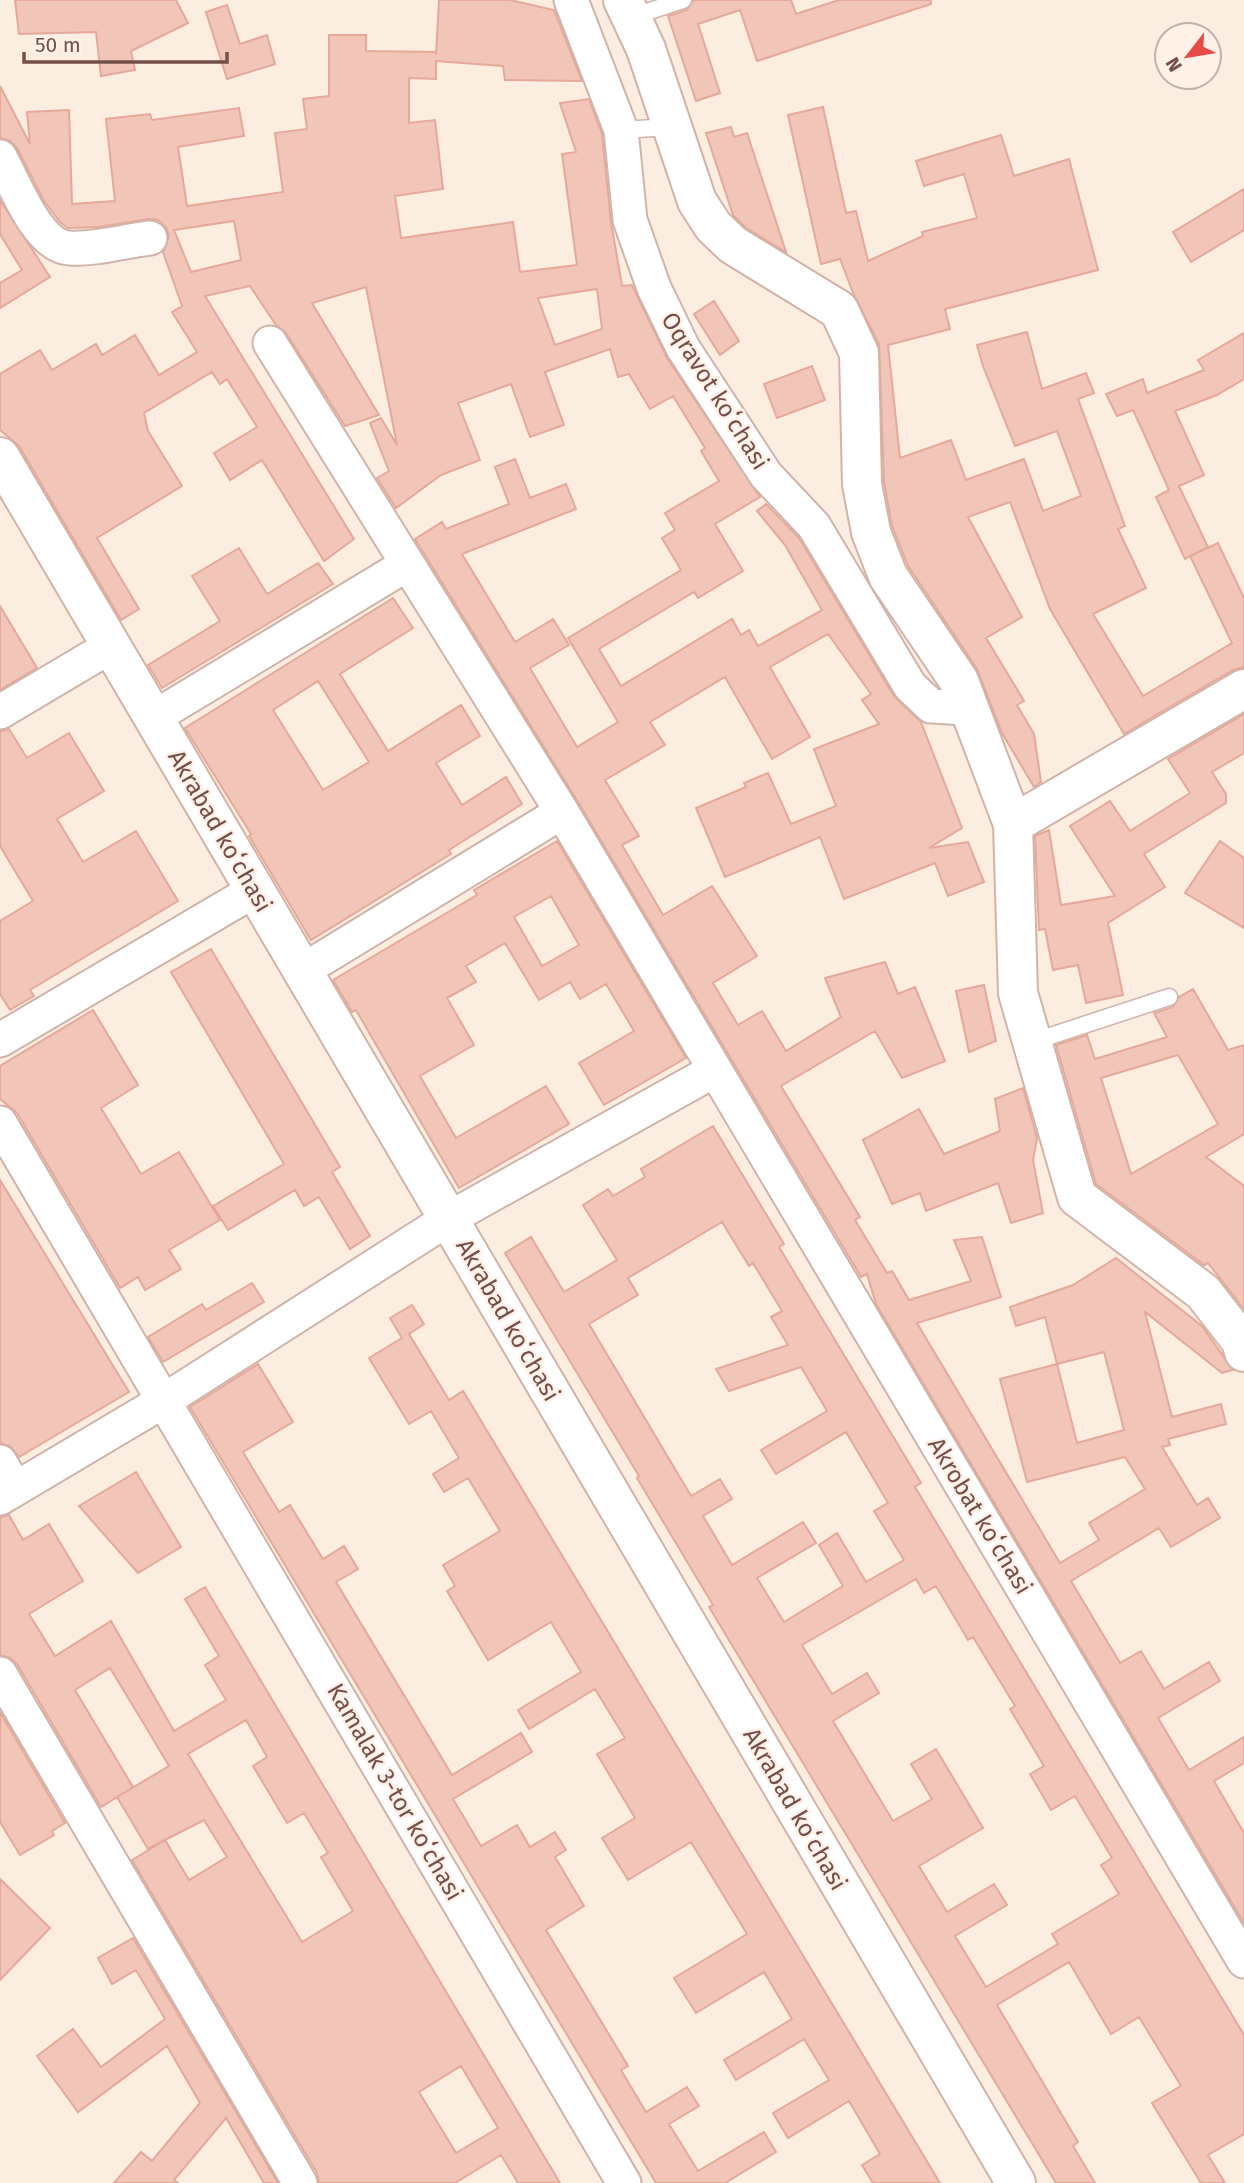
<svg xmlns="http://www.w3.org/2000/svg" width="1244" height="2183" viewBox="0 0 1244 2183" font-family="'Fira Sans',sans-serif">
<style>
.building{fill:#f2c5b9;stroke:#e5a899;stroke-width:2;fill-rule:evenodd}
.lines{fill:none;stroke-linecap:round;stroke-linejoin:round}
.lane-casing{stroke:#cfb4ab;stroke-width:19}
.street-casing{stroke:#cfb4ab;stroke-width:37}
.secondary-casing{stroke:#d2b3a8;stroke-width:42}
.lane{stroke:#fff;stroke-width:16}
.street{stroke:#fff;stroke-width:33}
.secondary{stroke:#fff;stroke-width:38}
.labels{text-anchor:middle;stroke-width:5;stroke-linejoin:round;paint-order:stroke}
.street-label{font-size:24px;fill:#744f48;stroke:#fff1e8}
</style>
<rect width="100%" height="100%" fill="#fcede1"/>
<path class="building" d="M15 0H176L188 23 131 51 135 70 101 76 96 32 19 34Z
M439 0H510L554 10 582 81 505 80 503 66 436 61V79L409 78V123L435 120 443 189 395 196 401 238 513 222 520 272 577 265 562 154 576 152 560 103 589 99 602 134 611 222 622 286 632 285 667 358 760 497 715 524 743 571 698 598 694 592 599 649 621 686 732 619 741 635 749 630 758 646 822 610 785 545 757 511 766 504 799 538 894 696 921 722 962 828 929 848 968 842 984 882 948 896 935 863 844 899 820 837 725 877 696 808 746 787 744 783 768 773 791 824 836 806 814 749 879 724 862 700 871 694 828 634 770 667 810 737 772 759 725 677 650 722 665 745 605 780 639 836 622 845 663 915 712 886 757 956 713 983 738 1025 762 1011 786 1051 841 1017 825 978 885 962 898 994 915 987 945 1061 902 1078 875 1031 781 1086 860 1217 855 1220 887 1273 892 1271 909 1300 971 1281 954 1240 982 1237 1001 1297 917 1323 1060 1563 1099 1540 1089 1523 1145 1489 1125 1457 1027 1482 1000 1379 1057 1364 1045 1317 1016 1326 1010 1307 1073 1285 1116 1258 1202 1326 1233 1370 1222 1373 1145 1312 1172 1417 1221 1404 1226 1424 1168 1439 1170 1445 1162 1447 1197 1505 1208 1498 1220 1518 1171 1547 1159 1528 1071 1581 1120 1663 1141 1651 1164 1689 1209 1662 1220 1681 1158 1718 1189 1770 1244 1737V1763L1214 1781 1244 1833V1923L876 1304 867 1274 861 1277 578 802 415 539 442 522 446 529 509 504 495 467 515 459 530 498 566 484 576 509 462 554 515 642 553 619 569 645 530 668 577 747 618 722 568 638 681 570 662 538 675 530 665 513 719 481 701 451 705 448 673 396 650 409 629 374 618 377 610 349 545 372 564 425 530 437 511 384 458 403 480 460 441 475 396 508 377 478 389 471 370 423 381 418 397 445 366 287 312 303 379 415 345 426 286 333 276 325 250 286 205 296 354 539 324 561 262 460 230 480 214 453 257 427 227 379 220 384 212 372 144 413 148 431 182 486 97 538 139 609 121 620 19 446 0 430V374L40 350 52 370 96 344 102 355 135 335 159 375 197 352 172 312 182 306 163 252 169 236 166 227 158 220 148 219 99 227 68 228 60 222 44 201 17 148 10 141 0 138V86L30 144 27 112 69 110 72 204 115 201 106 119 150 114 152 120 239 108 244 136 178 147 187 206 283 192 275 133 307 129 303 99 329 96V35H366V51L436 52V55ZM234 221 241 260 191 272 174 230ZM597 289 602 329 555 345 538 298ZM1104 1352 1124 1430 1077 1443 1057 1364Z
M693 0H791L796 14 839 0H931V4L757 61 740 10 698 24 720 93 696 101 668 16 687 10Z
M227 5 240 44 267 35 275 64 227 79 206 12Z
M823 107 846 213 856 211 868 261 923 236 922 232 977 218 964 174 924 186 916 161 1001 135 1014 176 1069 159 1098 270 945 309 950 329 888 345 900 458 951 440 966 480 1024 459 1043 511 1081 496 1057 431 1015 446 983 366 977 345 1027 332 1042 389 1086 373 1094 393 1078 399 1125 526 1118 529 1146 588 1093 614 1143 696 1232 643 1190 556 1218 543 1244 598V667L1233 670 1124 734 1050 609 1010 502 968 517 1022 617 986 638 1024 701 1017 705 1034 734 1041 782 1034 787 1002 733 977 669 908 566 892 526 884 482 879 344 854 295 840 259 821 264 788 115Z
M731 127 734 137 747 133 786 252 746 228 733 215 706 133Z
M1244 189V230L1191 262 1173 232Z
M0 200 50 277 0 308V283L22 270 0 234Z
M714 301 739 341 720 355 694 314Z
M1244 333V379L1217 395 1175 411 1204 475 1179 486 1208 547 1185 559 1156 497 1169 490 1140 425 1133 410 1117 416 1106 394 1143 379 1147 393 1204 370 1198 360Z
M812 366 825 400 777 418 764 384Z
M239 548 267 594 318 563 333 584 162 688 148 665 220 621 192 576Z
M393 598 413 628 340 674 388 751 461 705 480 736 436 763 462 805 506 777 522 804 449 850 451 854 311 940 249 836 251 834 185 728ZM318 681 369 762 323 790 273 710Z
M0 606 37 668 0 690Z
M1244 714V753L1212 772 1226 794V803L1144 854 1165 887 1108 923 1123 995 1086 1003 1078 965 1053 970 1045 929 1039 930 1035 836 1049 830 1061 905 1115 896 1070 826 1110 801 1130 831 1190 793 1168 759Z
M9 729 27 758 69 733 104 791 57 819 83 862 136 831 178 901 30 990 34 996 10 1010 0 994V921L33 901 0 846V731Z
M557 841 686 1058 604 1105 579 1063 634 1031 606 984 580 999 570 982 539 1000 505 943 466 966 476 982 447 998 474 1045 420 1076 456 1138 546 1086 569 1124 459 1188 356 1010 352 1012 333 980 477 895 474 890ZM551 896 579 945 542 966 514 917Z
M1220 841 1244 858V928L1185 893Z
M211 949 340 1167 332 1172 370 1236 350 1249 319 1197 304 1206 295 1190 228 1230 213 1206 284 1164 171 972Z
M984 985 996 1041 969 1052 956 991Z
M1193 989 1228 1050 1244 1045V1134L1206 1157 1244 1186V1309L1208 1263 1204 1265 1096 1184 1056 1045 1087 1035 1095 1059 1167 1037 1154 1013 1173 1007 1179 997ZM1178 1055 1218 1124 1131 1174 1101 1078Z
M93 1010 138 1085 101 1108 141 1174 179 1152 220 1220 169 1250 181 1269 145 1290 138 1277 120 1288 17 1113 0 1099V1066Z
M1023 1088 1037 1138 1033 1160 1043 1213 1011 1223 998 1183 926 1211 920 1193 892 1204 863 1140 919 1109 944 1154 1000 1131 995 1099Z
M713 1126 784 1244 779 1247 921 1483 915 1487 1244 2035V2134L1208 2155 1225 2183H1201L1152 2103 1181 2086 1139 2017 1111 2034 1069 1962 997 2005 1078 2142 1073 2146 1095 2183H1056L709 1607 713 1605 637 1478 639 1476 505 1253 531 1237 564 1292 617 1260 583 1205 608 1189 613 1196 645 1177 641 1169ZM722 1222 749 1266 753 1263 782 1311 771 1317 788 1345 716 1369 729 1391 801 1367 827 1411 761 1450 776 1474 846 1432 888 1503 874 1511 904 1560 866 1582 837 1533 819 1545 843 1586 784 1622 757 1578 816 1543 803 1522 732 1565 703 1516 732 1499 720 1479 691 1496 589 1324 638 1295 628 1278ZM916 1579 924 1593 936 1586 968 1640 973 1637 1015 1706 1010 1709 1044 1766 1030 1774 1051 1810 1075 1796 1112 1858 1101 1865 1119 1894 1052 1934 1058 1944 986 1987 955 1936 1007 1905 994 1884 947 1912 919 1866 983 1828 936 1749 911 1764 932 1799 893 1821 833 1721 879 1693 867 1673 832 1694 802 1645Z
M0 1180 129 1392 19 1457 10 1446 0 1443Z
M252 1283 264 1302 163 1362 148 1337 202 1304 206 1310Z
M412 1305 424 1324 409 1334 449 1400 463 1391 940 2183H873L862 2165 880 2154 849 2101 788 2138 773 2113 829 2080 804 2039 736 2080 724 2060 792 2019 764 1972 696 2013 674 1978 747 1934 691 1842 628 1880 602 1838 635 1818 597 1754 625 1738 595 1689 529 1729 518 1710 581 1672 551 1622 488 1660 447 1591 455 1586 443 1565 500 1531 468 1478 444 1492 433 1474 459 1458 431 1411 409 1424 369 1358 402 1338 390 1318Z
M258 1364 293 1422 243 1452 279 1512 290 1505 323 1559 344 1546 358 1569 336 1582 452 1775 521 1733 532 1752 453 1799 481 1846 517 1825 530 1847 555 1832 566 1850 555 1857 584 1906 546 1930 628 2066 621 2070 646 2112 687 2087 699 2106 669 2124 698 2171 764 2132 776 2152 725 2183H656L190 1407Z
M136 1472 181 1547 138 1573 79 1506Z
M9 1515 23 1540 49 1524 83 1581 29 1614 55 1656 111 1621 174 1731 226 1700 205 1665 219 1656 185 1599 205 1587 560 2183H518L501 2155 455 2183H319L317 2173 132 1860 165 1840 148 1849 117 1797 169 1766 144 1724 110 1668 75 1690 133 1787 101 1807 17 1664 10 1658 0 1655V1517ZM246 1720 267 1757 253 1766 287 1823 304 1813 328 1853 321 1857 353 1911 302 1942 188 1754ZM204 1820 227 1857 189 1880 165 1840ZM461 2066 498 2128 456 2153 419 2092Z
M0 1712 65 1823 52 1831 54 1835 20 1855 0 1822Z
M0 1879 50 1928 0 1980Z
M133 1938 278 2183H264L226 2118 174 2180 178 2183H114L141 2152 152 2161 200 2103 167 2046 78 2112 37 2056 73 2029 101 2067 165 2019 136 1970 112 1984 98 1958Z"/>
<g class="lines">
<g class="lane-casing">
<path id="lane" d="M632 17 683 0
M621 130 671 127
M1032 1042 1169 997"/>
</g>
<g class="street-casing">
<path id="street" d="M571 0 621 130 630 220 654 288 683 348 766 475 814 526 910 686 931 706 969 708
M0 157C14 182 37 246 69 248 94 250 124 241 150 238
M270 343 562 812 1244 1961
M0 712 111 646
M153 718 406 565
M302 971 562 812
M0 1040 255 890
M0 1123 624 2183
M0 1462 15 1488
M0 1498 165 1400 448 1219 715 1070
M0 1674 300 2183"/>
</g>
<g class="secondary-casing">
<path id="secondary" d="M623 0 646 49 697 201 713 226 733 245 839 310 859 353 862 484 871 532 888 576 959 681 1013 824 1018 993 1077 1197 1203 1292 1241 1341 1244 1352
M0 457 1016 2183
M1013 824 1244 689"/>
</g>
<use href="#lane" class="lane"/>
<use href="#street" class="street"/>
<use href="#secondary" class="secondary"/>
</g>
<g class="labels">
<g class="street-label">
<text transform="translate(715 391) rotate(58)" y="8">Oqravot koʻchasi</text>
<text transform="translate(220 831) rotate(60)" y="8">Akrabad koʻchasi</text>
<text transform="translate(508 1320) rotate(60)" y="8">Akrabad koʻchasi</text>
<text transform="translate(980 1516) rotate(59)" y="8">Akrobat koʻchasi</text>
<text transform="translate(395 1792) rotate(60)" y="8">Kamalak 3-tor koʻchasi</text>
<text transform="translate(795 1809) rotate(60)" y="8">Akrabad koʻchasi</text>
</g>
</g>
<g transform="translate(1188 56) rotate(239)"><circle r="33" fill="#fff1e8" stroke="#c7b0a8" stroke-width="2"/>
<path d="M0-5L12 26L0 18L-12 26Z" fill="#e84a45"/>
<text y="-10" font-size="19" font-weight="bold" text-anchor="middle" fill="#744f48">N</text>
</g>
<path d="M24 52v10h203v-10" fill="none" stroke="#744f48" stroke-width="3.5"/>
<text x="35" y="52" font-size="21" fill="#744f48" stroke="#fff1e8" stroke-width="5" paint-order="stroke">50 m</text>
</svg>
